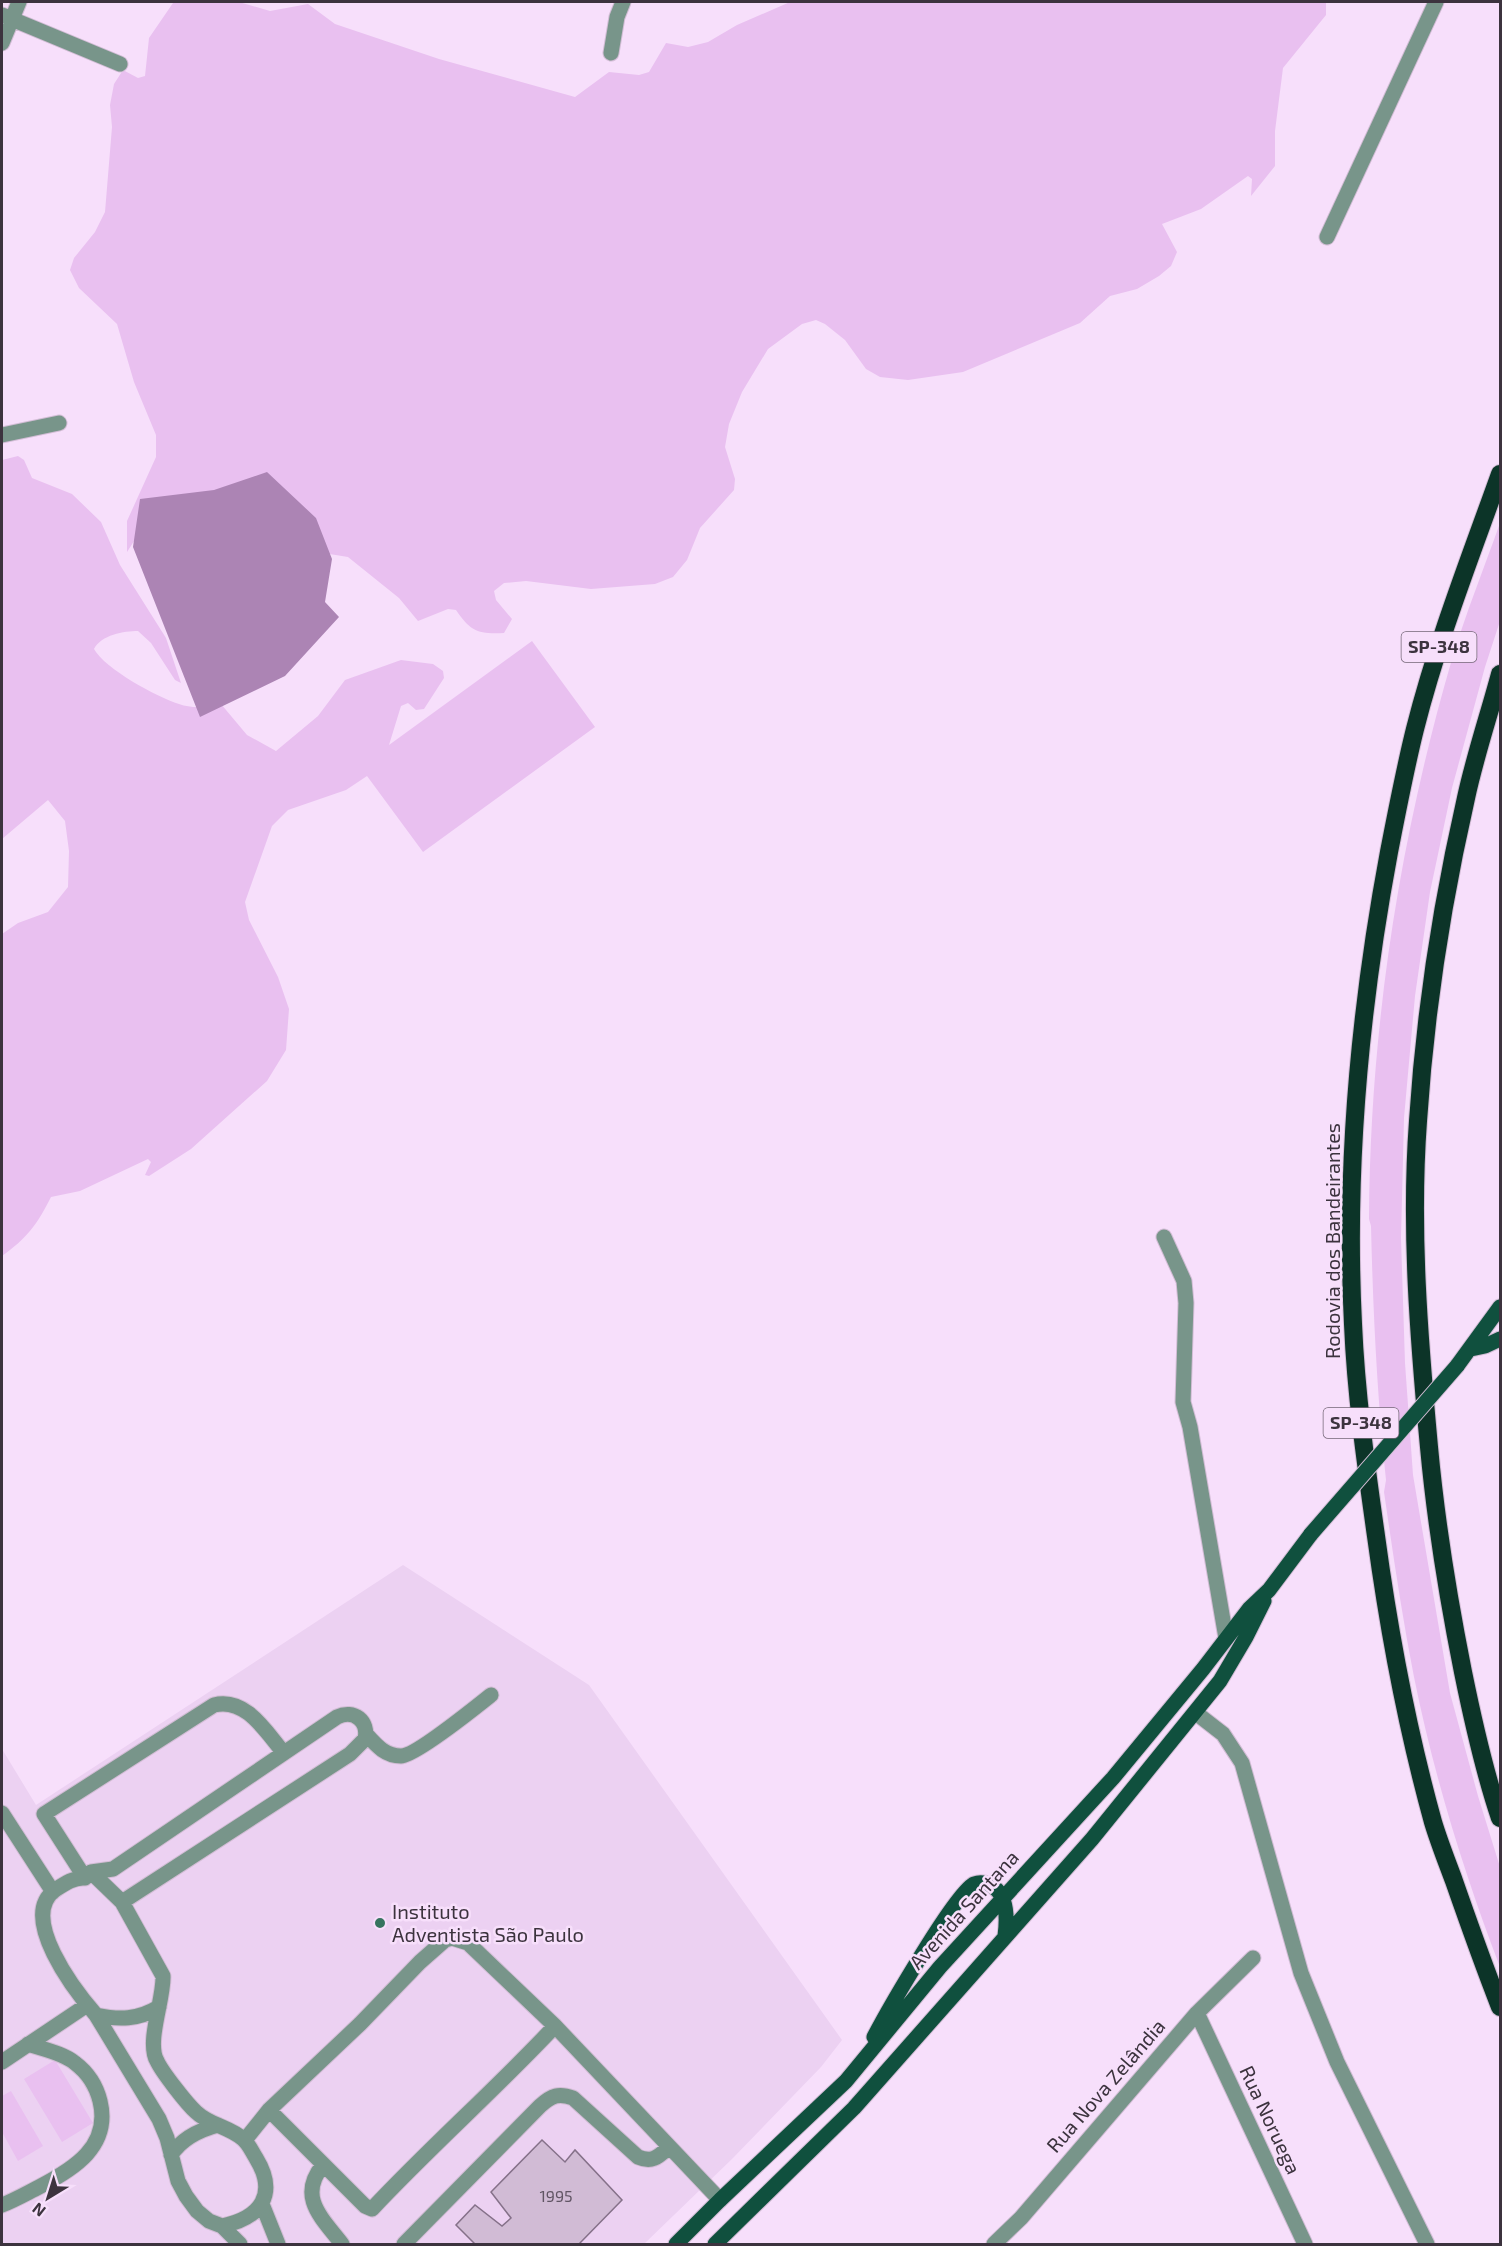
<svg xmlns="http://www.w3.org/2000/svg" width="1502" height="2246" viewBox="0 0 1502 2246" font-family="'Exo 2',sans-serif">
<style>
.built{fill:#ecd1f2}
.green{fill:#e9c0f0}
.water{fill:#ac84b4}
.building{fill:#d1bbd5;stroke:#857189;stroke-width:1.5}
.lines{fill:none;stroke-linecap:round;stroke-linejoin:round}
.minor-casing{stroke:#d2bdd5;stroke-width:17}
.major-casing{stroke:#d2bdd5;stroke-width:17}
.highway-casing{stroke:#d2bdd5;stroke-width:20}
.minor{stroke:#78958a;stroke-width:15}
.major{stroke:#10503e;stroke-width:15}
.highway{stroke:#0c3428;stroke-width:18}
.major-bridge-casing{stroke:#d2bdd5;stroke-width:17;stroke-linecap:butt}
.major-bridge{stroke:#10503e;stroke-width:15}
.poi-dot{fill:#36745f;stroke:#f7dffb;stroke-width:2}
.labels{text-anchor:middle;stroke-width:5;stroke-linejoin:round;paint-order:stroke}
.number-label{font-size:16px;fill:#615564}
.shield{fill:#f7dffb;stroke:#746777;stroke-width:1.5}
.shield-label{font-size:18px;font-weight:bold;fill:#3c333e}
.street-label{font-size:20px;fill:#3c333e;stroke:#f7dffb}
.poi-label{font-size:20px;fill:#3c333e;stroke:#f7dffb;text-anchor:start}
</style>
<rect width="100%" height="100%" fill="#f7dffb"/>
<path class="built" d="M403 1565 589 1685 842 2040 821 2067 732 2159 644 2244H2V1749L36 1805Z"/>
<path class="green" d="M177 2H239L270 11 308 4 335 24 439 59 575 97 609 72 639 75 649 72 666 43 688 47 708 42 737 25 790 2H1326V15L1283 68 1275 131V166L1251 196 1252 179 1248 176 1201 209 1162 224 1177 252 1171 266 1159 276 1137 289 1110 296 1080 323 963 372 908 380 880 377 866 369 845 340 825 324 816 320 802 324 768 349 742 392 729 424 725 447 735 479 734 490 700 528 687 560 673 577 655 584 591 589 526 581 504 583 494 591 496 600 512 619 504 633C478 634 471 632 456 610L448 609 418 621 399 598 348 557 145 524 127 552V521L156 457V435L134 382 117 324 79 288 70 270 74 258 95 232 105 212 112 127 110 105 114 84 123 70 138 78 145 76 149 38 173 3Z
M18 456 24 460 32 478 72 494 101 522 120 565 166 638 181 683 175 680 151 643 138 631C124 631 101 635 94 649 105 669 157 697 179 704 193 709 207 707 221 704L247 735 276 751 318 716 345 680 401 660 433 664 443 671 444 678 424 709 416 710 408 703 401 706 389 745 532 641 595 727 423 852 367 776 346 790 288 810 272 826 245 902 249 920 278 977 289 1009 286 1050 267 1081 191 1149 149 1176 145 1175 151 1162 148 1159 80 1191 51 1197C37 1225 27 1238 2 1256V934L18 923 48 912 68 887 69 851 65 821 48 800 2 839V460Z
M1500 523V621L1485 667 1452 788 1430 892 1415 996 1404 1118 1401 1238 1405 1363 1413 1475 1450 1693 1478 1796 1500 1867V1967C1464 1873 1434 1776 1414 1677 1402 1616 1393 1554 1384 1492L1386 1480C1377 1395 1373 1311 1371 1226L1369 1219C1370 1029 1399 841 1452 659 1466 613 1484 568 1500 523Z
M55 2060 93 2123 62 2142 24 2079Z
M11 2091 43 2146 18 2161 2 2132V2096Z"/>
<path class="water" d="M267 472 316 518 332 559 325 602 339 617 285 676 200 717 133 547 140 499 214 490Z"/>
<path class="building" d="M542 2140 565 2162 575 2150 622 2200 579 2244H475L456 2225 475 2205 502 2226 511 2218 491 2192Z"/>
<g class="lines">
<g class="minor-casing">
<path id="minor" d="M2 15 120 64
M2 43 19 2
M611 53 617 17 623 2
M1327 237 1436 2
M2 435 59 423
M1164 1237 1184 1281 1186 1303 1183 1402 1190 1427 1226 1638
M1196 1713 1223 1734 1242 1763 1301 1973 1337 2062 1427 2244
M366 1734C376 1745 385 1756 401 1756 415 1756 476 1707 491 1695
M2 1813 53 1892
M91 1872 113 1869 337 1717C354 1709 369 1721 365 1739L350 1754 122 1902
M85 1878 44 1814 214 1705C246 1697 266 1732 284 1753
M1197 2013 1305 2244
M96 2015C119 2020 138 2020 159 2007
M2 2062 87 2005
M269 2110 365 2206 372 2209C431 2146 496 2089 555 2026
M245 2140 269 2110 360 2024 420 1962 445 1940 452 1938 468 1943 555 2026 720 2200
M171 2155C182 2138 199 2130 218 2125
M323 2165C297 2197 322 2218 342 2244
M262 2204 278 2244
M2 2205C15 2200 27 2193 39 2187 74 2169 111 2146 100 2101 96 2085 87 2072 75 2063 63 2053 42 2049 28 2044
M222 2226C261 2218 278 2194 256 2158 252 2152 249 2144 243 2139 230 2127 209 2125 196 2112 187 2104 162 2072 157 2061 146 2042 164 1999 163 1976L122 1902 91 1872 85 1878C74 1877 64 1884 55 1890 18 1917 75 1991 96 2015L159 2119 167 2138 178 2181 186 2196 197 2211 209 2221 222 2226 240 2244
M404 2244 540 2106C552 2095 559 2093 573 2098L638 2157C652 2163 658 2157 668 2148
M994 2244 1021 2218 1197 2013 1253 1958"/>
</g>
<g class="major-casing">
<path id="major" d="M1471 1349 1485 1346 1500 1339
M1457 1366 1500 1307
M874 2037C886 2014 957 1890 974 1884 982 1881 990 1884 995 1888 1008 1899 1007 1921 1005 1936
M676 2244 720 2200 846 2081 940 1967 1113 1778 1203 1669 1249 1609 1269 1590 1311 1534
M715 2244 854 2108 1092 1839 1220 1681 1246 1637 1264 1601"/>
</g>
<g class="highway-casing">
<path id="highway" d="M1500 474C1470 558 1437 642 1415 729 1405 769 1397 811 1389 852 1360 1007 1345 1166 1353 1324 1356 1395 1366 1465 1376 1536 1389 1632 1407 1728 1433 1822 1439 1842 1447 1862 1454 1881 1469 1924 1484 1966 1500 2007
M1500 674C1489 715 1475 756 1466 798 1442 903 1425 1013 1418 1121 1410 1229 1419 1339 1429 1447 1436 1523 1448 1597 1463 1672 1473 1721 1484 1771 1500 1818"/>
</g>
<use href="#minor" class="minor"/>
<use href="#major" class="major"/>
<use href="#highway" class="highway"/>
<g class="major-bridge-casing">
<path id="major-bridge" d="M1311 1534 1457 1366"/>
</g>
<use href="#major-bridge" class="major-bridge"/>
</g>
<circle class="poi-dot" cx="380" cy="1923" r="6"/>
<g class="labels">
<g class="number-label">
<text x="556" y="2202">1995</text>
</g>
<g class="shield">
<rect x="1401.5" y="632" width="75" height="30" rx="4.5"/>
<rect x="1323.5" y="1408" width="75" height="30" rx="4.5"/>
</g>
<g class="shield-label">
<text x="1439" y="653">SP-348</text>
<text x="1361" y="1429">SP-348</text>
</g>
<g class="street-label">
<text transform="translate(1333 1241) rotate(-90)" y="7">Rodovia dos Bandeirantes</text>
<text transform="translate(964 1910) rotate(-48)" y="7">Avenida Santana</text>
<text transform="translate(1106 2086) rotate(-49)" y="7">Rua Nova Zelândia</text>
<text transform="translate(1270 2120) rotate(65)" y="7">Rua Noruega</text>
</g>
<g class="poi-label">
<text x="392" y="1919">Instituto<tspan x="392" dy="23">Adventista São Paulo</tspan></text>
</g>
</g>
<rect width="1502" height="2246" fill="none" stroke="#3c333e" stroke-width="6"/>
<g transform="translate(48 2198) rotate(218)" stroke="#f7dffb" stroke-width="4.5" paint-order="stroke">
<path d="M0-4.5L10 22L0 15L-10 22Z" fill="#3c333e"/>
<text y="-9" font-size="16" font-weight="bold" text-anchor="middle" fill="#3c333e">N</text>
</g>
</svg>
